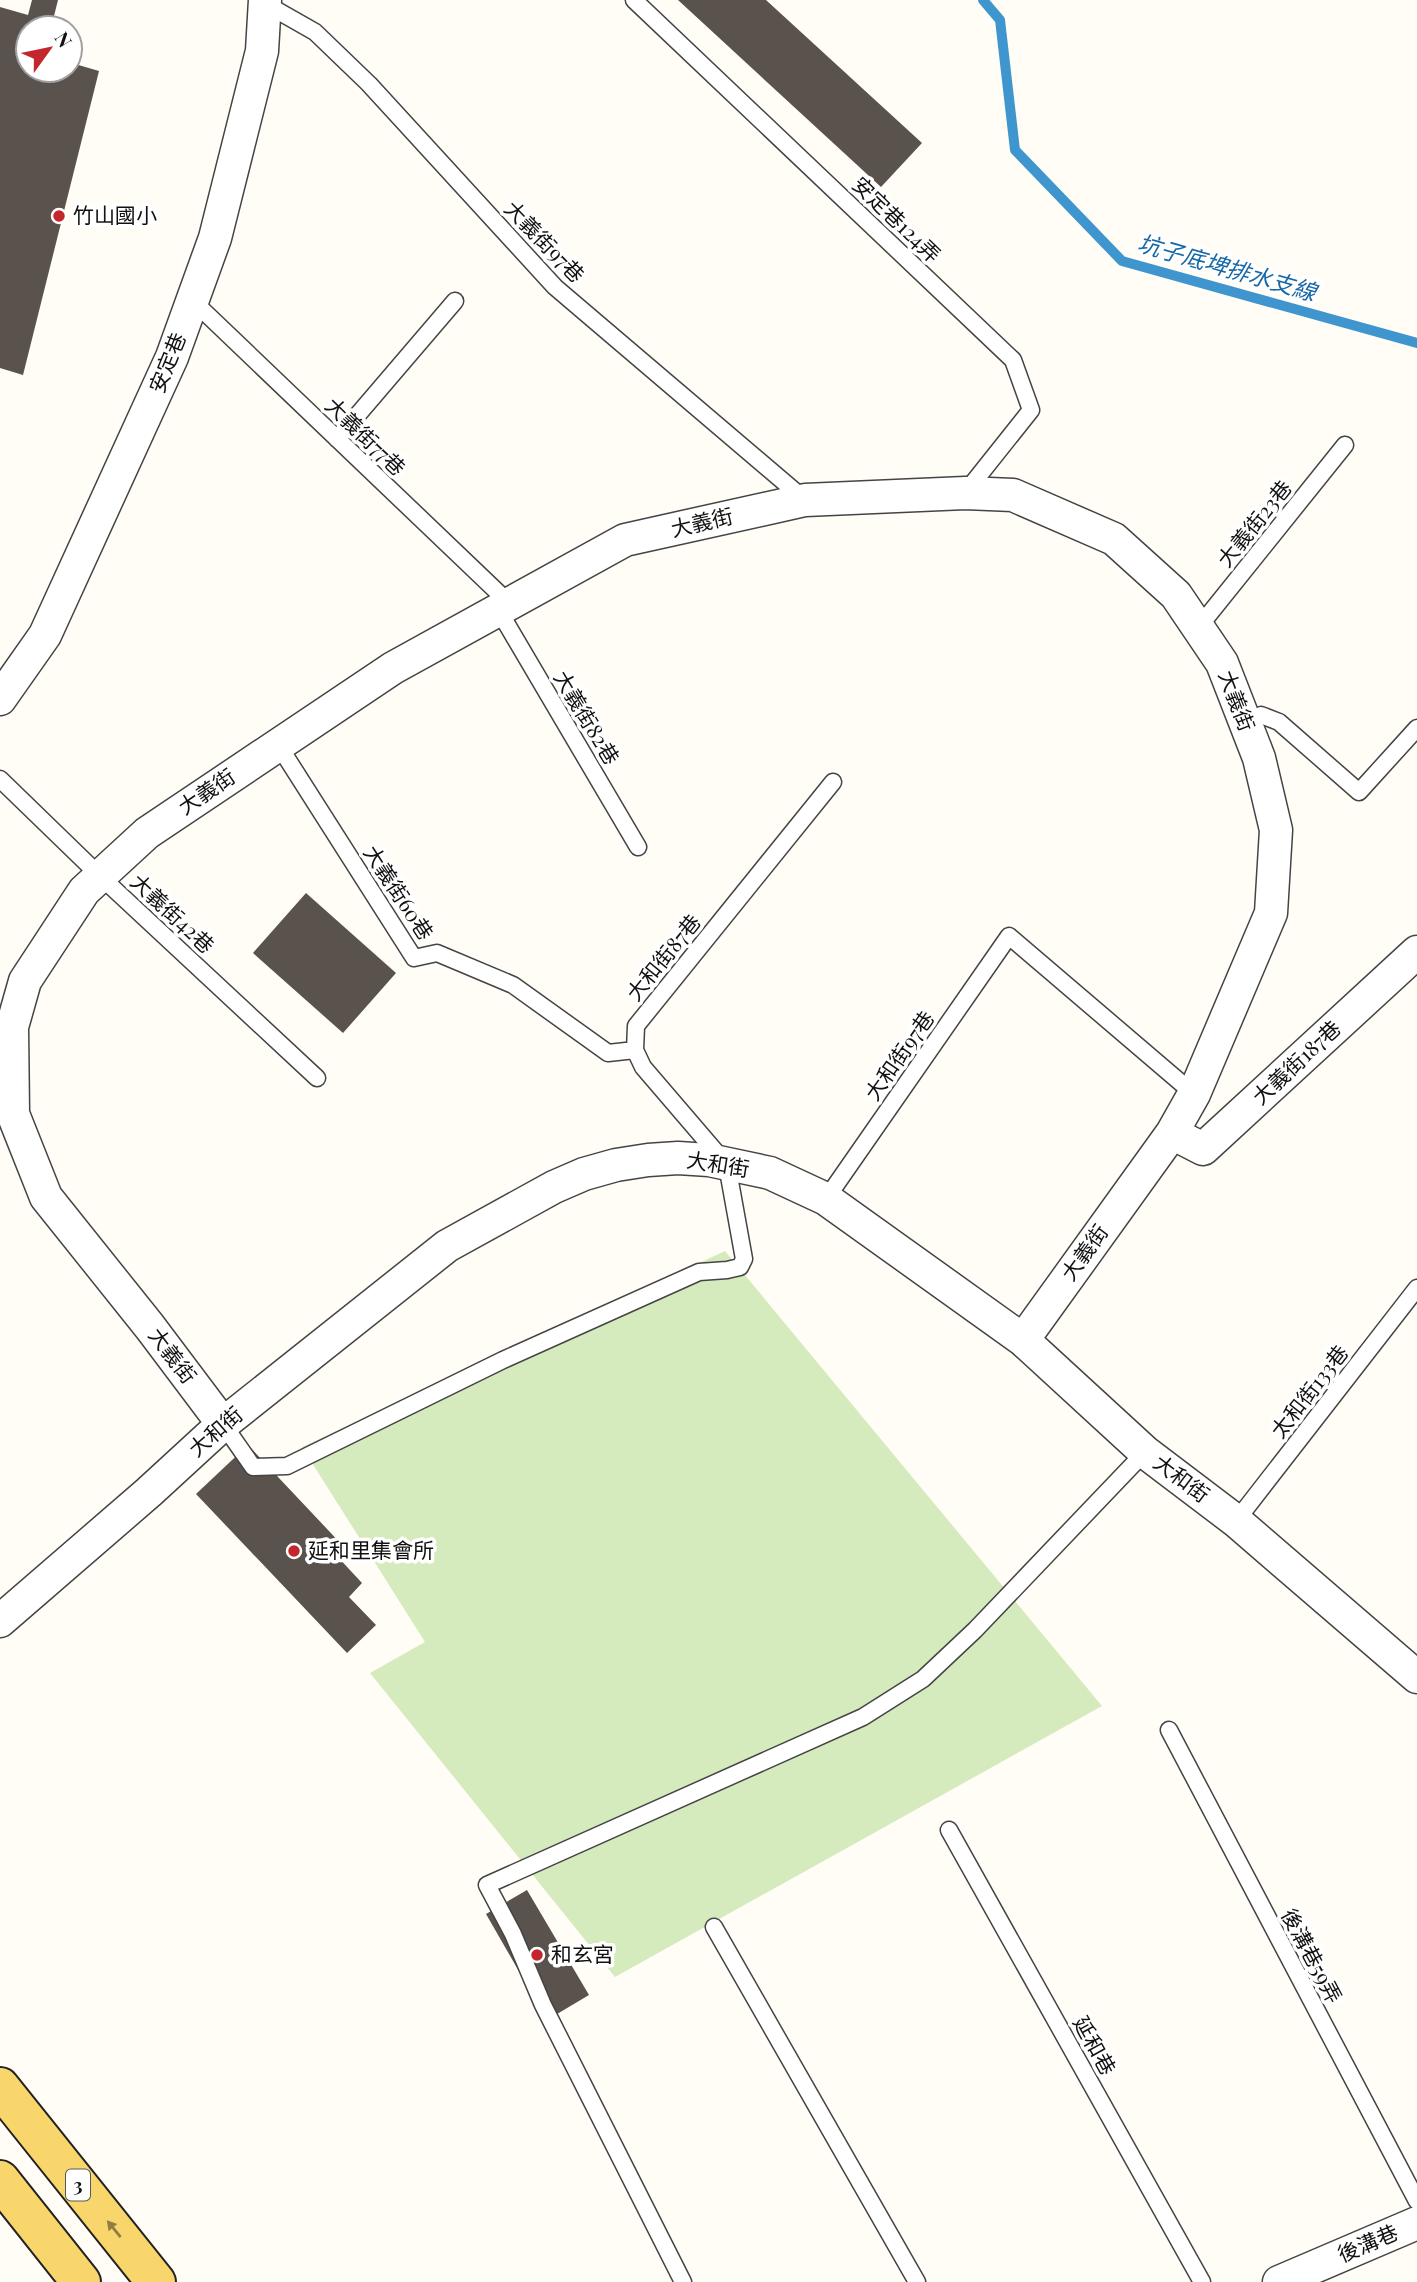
<svg xmlns="http://www.w3.org/2000/svg" width="1417" height="2282" viewBox="0 0 1417 2282" font-family="'Playfair Display','Noto Sans TC',serif">
<style>
.green{fill:#d5ebbd}
.lines{fill:none;stroke-linecap:round;stroke-linejoin:round}
.stream{stroke:#3f96cf;stroke-width:10}
.building{fill:#5a524d}
.service-casing{stroke:#444;stroke-width:19}
.minor-casing{stroke:#444;stroke-width:35}
.primary-casing{stroke:#222;stroke-width:42}
.service{stroke:#fff;stroke-width:16}
.minor{stroke:#fff;stroke-width:32}
.primary{stroke:#f9d66b;stroke-width:38}
.oneway{fill:#917d42}
.poi-dot{fill:#c4262e;stroke:#fff;stroke-width:2.5}
.labels{text-anchor:middle;stroke-width:7;stroke-linejoin:round;paint-order:stroke}
.shield{fill:#fff;stroke:#585858;stroke-width:2}
.shield-label{font-size:19px;font-weight:bold;fill:#111}
.poi-label{font-size:21px;fill:#111;stroke:#fff;text-anchor:start}
.street-label{font-size:21px;fill:#111;stroke:#fff}
.water-label{font-size:23px;font-style:italic;fill:#1768a6;stroke:#fff}
</style>
<rect width="100%" height="100%" fill="#fffdf5"/>
<path class="green" d="M725 1251 1102 1706 615 1977 370 1673 425 1642 302 1447Z"/>
<g class="lines">
<path class="stream" d="M983 0 1000 20 1015 150 1122 261 1417 343"/>
</g>
<path class="building" d="M32 0H58L51 28H28V70H70V34L81 37 75 64 99 71 23 375 0 368V7L28 15Z
M678 0H766L922 143 881 187Z
M306 893 396 973 343 1033 253 953Z
M248 1445 344 1547 336 1555 362 1583 349 1597 376 1625 347 1653 196 1494Z
M527 1890 589 1995 547 2020 486 1914Z"/>
<g class="lines">
<g class="service-casing">
<path id="service" d="M634 0 1013 360 1031 410 965 493
M264 3 315 32 369 84 555 287 804 499
M192 300 510 604
M337 439 455 301
M499 611 638 847
M1198 628 1345 445
M1245 725 1261 715 1279 722 1359 792 1417 728
M279 746 414 958 437 953 513 985 608 1053 635 1050
M0 779 100 876 317 1078
M826 1199 1009 936 1194 1094
M223 1424 253 1467 287 1466 503 1360 699 1272 727 1270 740 1267 744 1259 727 1165 643 1067 635 1050 636 1026 833 782
M1236 1521 1417 1288
M1169 1730 1417 2201
M949 1830 1202 2282
M714 1927 917 2282
M683 2282 543 2005 513 1934 487 1885 863 1717 923 1679 975 1630 1145 1452"/>
</g>
<g class="minor-casing">
<path id="minor" d="M0 699 45 635 172 357 215 238 262 51 265 0
M1172 1133 1203 1149 1417 952
M223 1424 150 1327 46 1197 13 1114 12 1027 25 981 84 891 147 833 393 668 625 540 805 500 965 493 1013 495 1114 539 1176 595 1222 663 1259 758 1276 830 1271 913 1194 1094 1172 1133 1023 1340
M0 1621 149 1492 223 1424 447 1246 554 1187 584 1174 616 1165 648 1160 678 1158 709 1160 770 1173 826 1199 1023 1340 1145 1452 1236 1521 1417 1677
M1279 2282 1417 2223"/>
</g>
<g class="primary-casing">
<path id="primary" d="M0 2087 156 2282
M0 2180 81 2282"/>
</g>
<use href="#service" class="service"/>
<use href="#minor" class="minor"/>
<use href="#primary" class="primary"/>
</g>
<defs><path id="oneway-solid" d="M-6-.8H1V-3.2L6.5 0L1 3.2V.8H-6Z" transform="scale(1.75)"/></defs>
<use class="oneway" href="#oneway-solid" transform="translate(114 2229) rotate(-129)"/>
<g class="poi-dot">
<circle cx="59" cy="216" r="7"/>
<circle cx="294" cy="1551" r="7"/>
<circle cx="537" cy="1955" r="7"/>
</g>
<g class="labels">
<rect class="shield" x="66" y="2169.5" width="24" height="31" rx="5"/>
<g class="shield-label">
<text x="78" y="2192">3</text>
</g>
<g class="poi-label">
<text x="73" y="223">竹山國小</text>
<text x="308" y="1558">延和里集會所</text>
<text x="551" y="1962">和玄宮</text>
</g>
<g class="street-label">
<text transform="translate(896 220) rotate(44)" y="7">安定巷124弄</text>
<text transform="translate(544 242) rotate(46)" y="7">大義街97巷</text>
<text transform="translate(168 363) rotate(-68)" y="7">安定巷</text>
<text transform="translate(365 437) rotate(44)" y="7">大義街77巷</text>
<text transform="translate(702 523) rotate(-13)" y="7">大義街</text>
<text transform="translate(1255 524) rotate(-51)" y="7">大義街23巷</text>
<text transform="translate(1236 701) rotate(69)" y="7">大義街</text>
<text transform="translate(586 718) rotate(59)" y="7">大義街82巷</text>
<text transform="translate(207 792) rotate(-34)" y="7">大義街</text>
<text transform="translate(398 893) rotate(57)" y="7">大義街60巷</text>
<text transform="translate(172 914) rotate(43)" y="7">大義街42巷</text>
<text transform="translate(664 958) rotate(-51)" y="7">大和街87巷</text>
<text transform="translate(900 1056) rotate(-55)" y="7">大和街97巷</text>
<text transform="translate(1297 1063) rotate(-43)" y="7">大義街187巷</text>
<text transform="translate(718 1165) rotate(9)" y="7">大和街</text>
<text transform="translate(1085 1253) rotate(-54)" y="7">大義街</text>
<text transform="translate(172 1356) rotate(53)" y="7">大義街</text>
<text transform="translate(1310 1392) rotate(-52)" y="7">太和街133巷</text>
<text transform="translate(216 1432) rotate(-41)" y="7">大和街</text>
<text transform="translate(1181 1479) rotate(37)" y="7">大和街</text>
<text transform="translate(1311 1956) rotate(62)" y="7">後溝巷59弄</text>
<text transform="translate(1094 2046) rotate(61)" y="7">延和巷</text>
<text transform="translate(1368 2244) rotate(-23)" y="7">後溝巷</text>
</g>
<g class="water-label">
<text transform="translate(1227 268) rotate(16)" y="8">坑子底埤排水支線</text>
</g>
</g>
<g transform="translate(49 49) rotate(57)"><circle r="33" fill="#ffffff" stroke="#a0a0a0" stroke-width="2"/>
<path d="M0-5L12 26L0 18L-12 26Z" fill="#c4262e"/>
<text y="-10" font-size="19" font-weight="bold" text-anchor="middle" fill="#111111">N</text>
</g>
</svg>
